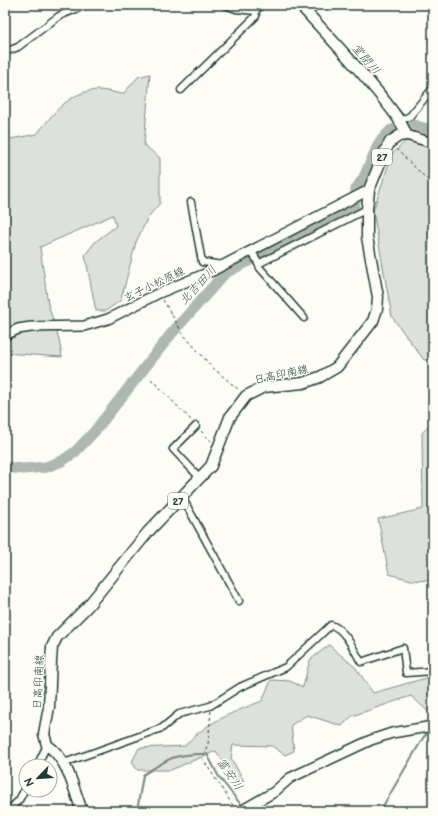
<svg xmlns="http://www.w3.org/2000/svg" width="438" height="816" viewBox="0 0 438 816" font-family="'Balsamiq Sans','Klee One',sans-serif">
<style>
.green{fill:#dde0db;stroke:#7e8e88}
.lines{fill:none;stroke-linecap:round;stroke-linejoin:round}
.stream{stroke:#75877f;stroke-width:2}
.river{stroke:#aeb8b1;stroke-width:11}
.street-casing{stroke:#1f3d34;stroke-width:9}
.secondary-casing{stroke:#1f3d34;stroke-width:12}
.primary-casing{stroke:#1f3d34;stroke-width:13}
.path{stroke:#1f3d34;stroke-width:1;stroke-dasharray:3 3;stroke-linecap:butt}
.street{stroke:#fdfcf7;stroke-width:6}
.secondary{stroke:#fdfcf7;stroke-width:9}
.primary{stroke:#fdfcf7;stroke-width:10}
.labels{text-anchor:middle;stroke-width:3;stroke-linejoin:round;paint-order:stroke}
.shield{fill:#fdfcf7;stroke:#62766e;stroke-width:1}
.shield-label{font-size:10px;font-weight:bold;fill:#1f3d34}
.street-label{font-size:11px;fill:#1f3d34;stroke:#fdfcf7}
.water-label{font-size:12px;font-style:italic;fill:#435c53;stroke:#fdfcf7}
</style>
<rect width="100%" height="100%" fill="#fdfcf7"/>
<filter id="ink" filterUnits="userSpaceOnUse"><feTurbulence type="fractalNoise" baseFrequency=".025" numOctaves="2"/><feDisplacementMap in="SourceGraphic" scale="8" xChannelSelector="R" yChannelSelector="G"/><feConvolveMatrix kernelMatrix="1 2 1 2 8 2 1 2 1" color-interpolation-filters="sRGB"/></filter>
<g filter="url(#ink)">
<path class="green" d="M150 74 144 145 160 158V203L148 217 136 242 121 300 106 311H96L85 255 95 242 116 226 113 215 40 247 48 304 59 339 62 357 5 353V140L37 134C53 114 69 91 98 90 106 90 115 93 123 94L138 77Z
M407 140 433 148V359L424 360 392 317 373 211 392 154Z
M433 421V581L411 580 389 574 378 519 423 509 422 433Z
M329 645 356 668 373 693 433 676V712L431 714 411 696 352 716 342 726 307 715 291 725 294 751 285 755 272 746 233 745 231 758 244 781 237 782 216 751 171 770H137L132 762 139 748 185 746C205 722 234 712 262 701L271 680 290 681 303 687 310 660Z"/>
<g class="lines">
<path class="stream" d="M307 5 314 13
M395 106 411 124
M137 811 143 775C169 758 176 753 207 754L219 777 242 806
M380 811 423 738 430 730"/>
<path class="river" d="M5 467 23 469 46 467 62 461 75 452 94 432 172 333 225 273 354 208 356 189 364 177 379 143 391 130 411 124 433 131"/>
<g class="street-casing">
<path id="street" d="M225 5 236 9 255 11 262 5
M5 52 18 47 59 16 86 5
M181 90 256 16 255 11
M400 121 410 116 433 88
M191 202 202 262 223 265
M252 250 260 268 304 318
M258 264 367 209
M196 426 173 449 200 478
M182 497 239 601
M64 763 162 728 179 714 210 706 240 687 286 667 331 625C345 629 354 650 361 662L403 648 406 673 433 671
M37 766 47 745
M8 811 19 800 26 787"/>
</g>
<g class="secondary-casing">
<path id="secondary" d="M406 135 433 143
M5 335 18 329 31 327 84 326 108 319 159 293 212 271 369 190
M241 811 274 792 290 778 371 740 392 733 433 726"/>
</g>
<g class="primary-casing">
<path id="primary" d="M82 811C73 787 68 759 47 745L44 734 49 707 51 660 52 647 57 637 87 607 148 532 211 466 230 417 246 396 264 387 303 383 320 377 337 367 373 321 377 309 378 297 367 237V209L369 190 384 153 390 142 399 136 406 135C404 115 319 26 300 5"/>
</g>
<path class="path" d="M396 149 430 182
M163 300 183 334 212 367 239 390
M151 379 192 421
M201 431 211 441
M211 711 208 744 202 758 234 807"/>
<use href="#street" class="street"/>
<use href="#secondary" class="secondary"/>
<use href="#primary" class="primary"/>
</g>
</g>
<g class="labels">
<g class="shield">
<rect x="372" y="149" width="20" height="16" rx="3"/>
<rect x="168" y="493" width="20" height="16" rx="3"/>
</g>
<g class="shield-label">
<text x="382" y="161">27</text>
<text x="178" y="505">27</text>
</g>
<g class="street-label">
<text transform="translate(154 284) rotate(-26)" y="4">玄子小松原線</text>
<text transform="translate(281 374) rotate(-12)" y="4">日高印南線</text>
<text transform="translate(38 682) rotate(-87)" y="4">日高印南線</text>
</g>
<g class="water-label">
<text transform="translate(366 59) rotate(49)" y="4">堂閉川</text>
<text transform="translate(198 285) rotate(-47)" y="4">北吉田川</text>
<text transform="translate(230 774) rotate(56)" y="4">富安川</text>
</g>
</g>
<rect width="438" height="816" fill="none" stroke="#fdfcf7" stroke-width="20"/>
<rect x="10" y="10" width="418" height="796" fill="none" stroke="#1f3d34" stroke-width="1.5" filter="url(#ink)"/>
<g transform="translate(38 778) rotate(245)"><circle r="19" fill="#fdfcf7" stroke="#a4b0a9"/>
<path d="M0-3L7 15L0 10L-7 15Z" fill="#1f3d34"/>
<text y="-6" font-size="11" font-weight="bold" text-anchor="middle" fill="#1f3d34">N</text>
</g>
</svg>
